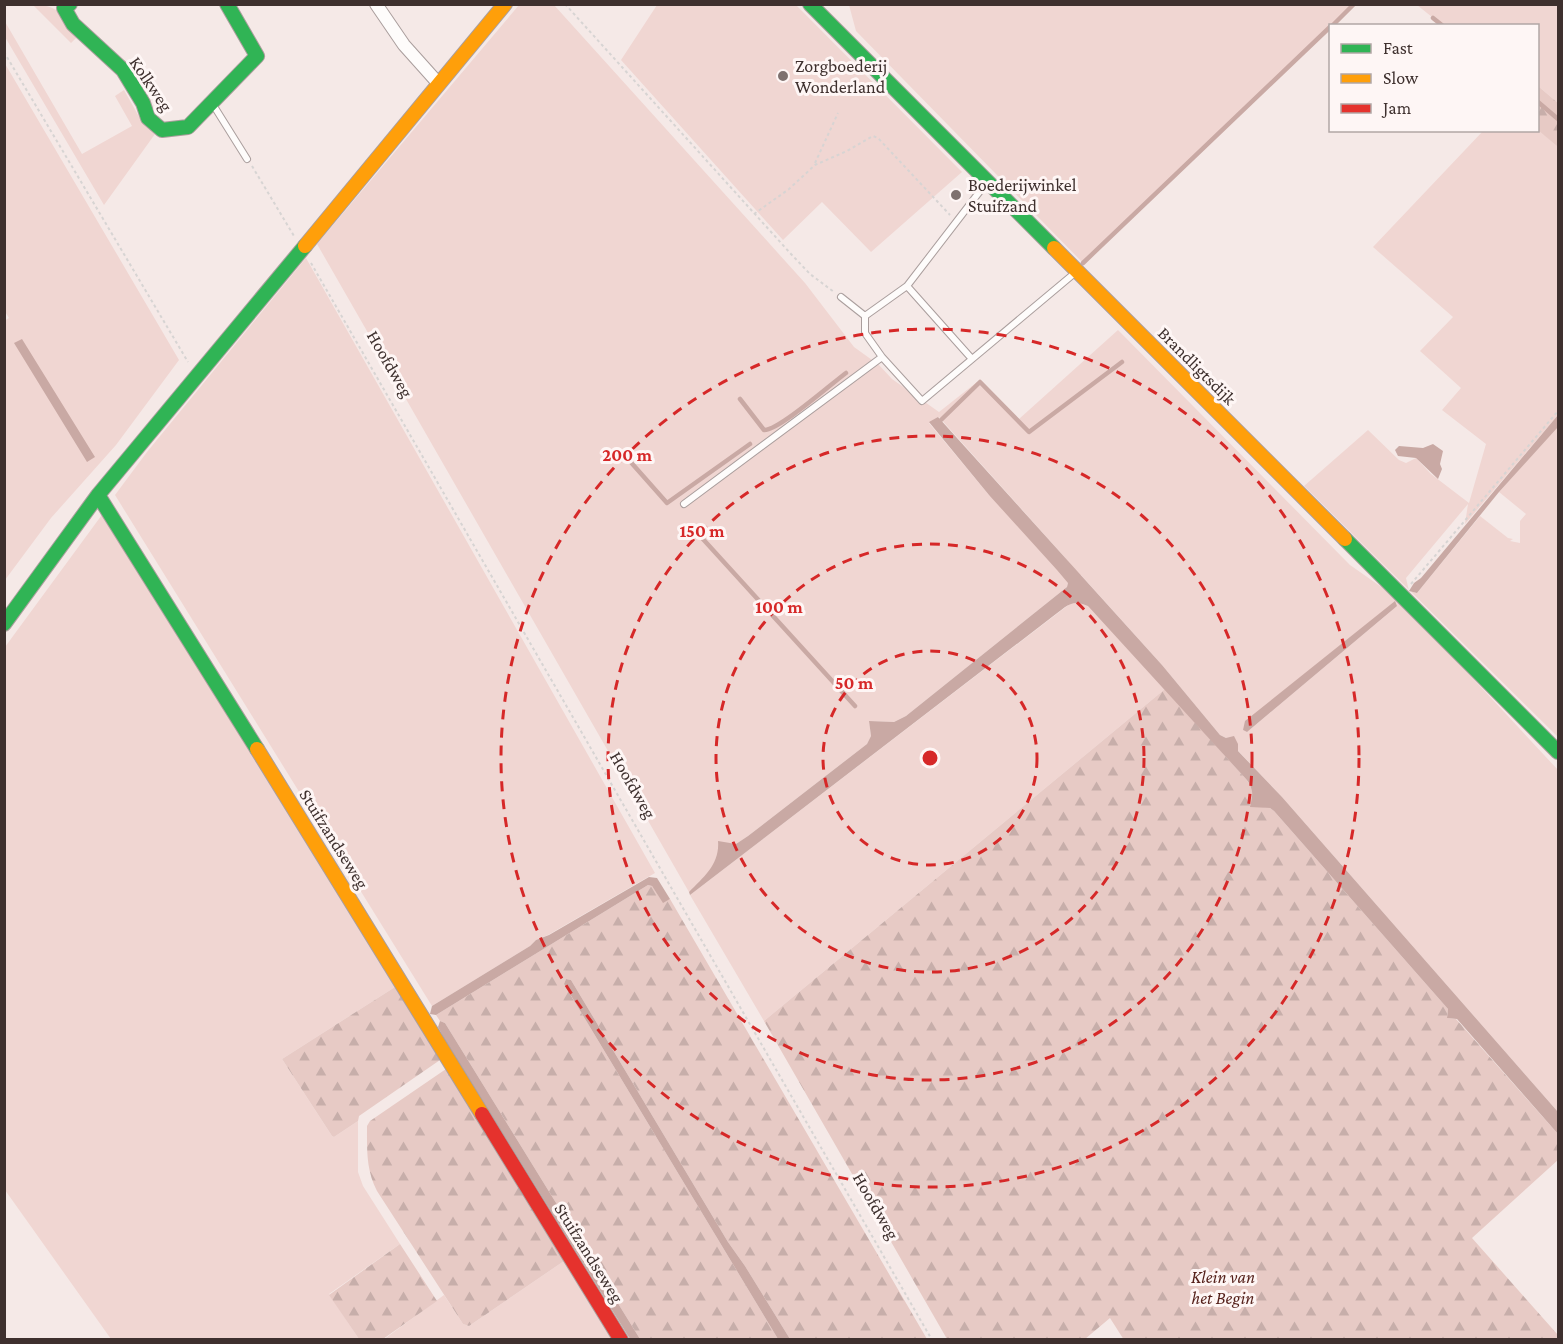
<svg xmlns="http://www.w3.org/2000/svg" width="1563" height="1344" viewBox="0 0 1563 1344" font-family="'Crimson Pro',serif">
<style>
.green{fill:#f0d6d2;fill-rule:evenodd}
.forest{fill:url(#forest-firs)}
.water{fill:#c9a9a4}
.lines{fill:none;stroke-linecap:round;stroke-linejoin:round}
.stream{stroke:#c9a9a4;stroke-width:4.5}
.lane-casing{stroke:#aa9e9d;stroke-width:8}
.street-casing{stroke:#aa9e9d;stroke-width:14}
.fast-casing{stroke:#aa9e9d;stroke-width:16}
.slow-casing{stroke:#aa9e9d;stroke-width:16}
.jam-casing{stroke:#aa9e9d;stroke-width:16}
.path{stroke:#d7d4d3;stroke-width:2;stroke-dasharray:3 3;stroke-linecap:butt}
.lane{stroke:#fefcfb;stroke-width:6}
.street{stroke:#fefcfb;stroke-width:12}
.fast{stroke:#30b455;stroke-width:14}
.slow{stroke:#ff9f0a;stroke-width:14}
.jam{stroke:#e5322d;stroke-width:14}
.ring{fill:none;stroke:#d62828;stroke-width:3;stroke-dasharray:10 8}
.poi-dot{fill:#7e716f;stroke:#fef6f5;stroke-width:2}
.labels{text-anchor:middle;stroke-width:6;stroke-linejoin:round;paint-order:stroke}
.poi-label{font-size:18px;fill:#3e302e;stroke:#fef6f5;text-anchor:start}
.street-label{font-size:18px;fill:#3e302e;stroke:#fef6f5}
.park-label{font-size:18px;font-style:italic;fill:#541f19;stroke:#fef6f5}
.centre{fill:#d62828;stroke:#fef6f5;stroke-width:3}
.ring-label{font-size:18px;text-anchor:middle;font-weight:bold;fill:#d62828;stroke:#fef6f5;stroke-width:6;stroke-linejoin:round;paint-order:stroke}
</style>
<defs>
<pattern id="forest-firs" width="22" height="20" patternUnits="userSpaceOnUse" patternTransform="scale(1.5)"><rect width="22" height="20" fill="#e7cac5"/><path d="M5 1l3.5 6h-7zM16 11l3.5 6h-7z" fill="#c7aeaa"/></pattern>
</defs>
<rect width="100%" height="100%" fill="#f5e9e7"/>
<path class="green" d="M33 5C59 4 64 17 78 36L71 43Z
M519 5H554L805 283 854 347 879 365 892 379 939 412 977 382 1019 419 1118 330 1350 565 1400 600 1558 770V1112L1282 797 1226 738 1220 735 1162 665 1081 575 1068 583 1067 587 906 716 894 722 869 721 871 736 867 744 748 836 736 844H727C721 850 719 856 715 864 708 875 698 883 689 892L317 244ZM939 417 1069 562 989 495 929 423ZM1397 606 1247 732 1243 730Z
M657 5H796L962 172 871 252 822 202 783 240 621 60Z
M849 5H1355L1333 25 1330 26V28L1083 263 856 31Z
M1417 5H1558V103L1538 86V26L1442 25Z
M4 20 82 154 132 126 115 96 124 90 142 122 155 134 104 205 5 37Z
M4 62 179 360 116 445 51 518 5 580 4 321 9 318 4 310Z
M1538 129 1558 147V415L1465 524 1468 504 1406 578 1409 591 1417 593 1480 516 1508 538 1513 539 1510 541 1520 543V521L1526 514 1499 492 1558 426V737L1304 486 1368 430 1399 460 1406 463 1416 458 1431 474 1469 503 1486 444 1442 410 1461 388 1420 351 1453 317 1373 247 1483 131Z
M306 258 655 873 548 935 536 940 530 946 432 1006 115 495 147 452Z
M104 512 395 987 282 1059 332 1136 334 1137 358 1121V1172L363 1186 400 1244 329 1294 359 1339H111L5 1190V647Z
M1079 601 1088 605 1165 689 764 1021 690 895 1071 603Z
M564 1261 613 1340H383L444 1295 463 1324 469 1326Z"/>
<path class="forest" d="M1538 86 1558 103V147L1538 130Z
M1165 689 1246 779 1252 788 1253 795 1263 807 1270 808 1274 811 1448 1009 1447 1018 1456 1019 1558 1134V1160L1472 1238 1558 1335V1339L1124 1340 1110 1318 1085 1339H947L764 1021Z
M648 885 652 886 663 902 670 899 927 1339H790L745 1266 728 1242 571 980 566 979 564 984 778 1339H640L445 1023 440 1021 436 1015Z
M395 987 440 1060 359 1116 358 1121 334 1137 332 1136 282 1059Z
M446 1069 564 1261 469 1326 463 1324 377 1191C366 1170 367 1150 367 1126L370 1121Z
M400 1244 437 1301 383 1339H359L329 1295Z"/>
<path class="water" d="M22 339 95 457 87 462 14 343Z
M1558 415V427L1499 492 1417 593 1409 591 1414 583 1421 578Z
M938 417 1162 665 1220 735 1226 738 1234 736 1238 744V751L1282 797 1558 1112V1134L1457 1019 1447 1018 1448 1009 1274 811 1270 808 1250 807C1253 795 1254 789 1246 779L1088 606C1071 598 1066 607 1052 617L690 895 689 892C704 877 720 864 718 841L736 844 748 836 867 744 871 736 869 721 894 722 906 716 1067 587 1068 583 1057 570 989 495 929 422Z
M1433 444 1443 451 1440 464 1442 469 1438 479 1416 458 1398 456 1395 450 1399 446 1423 448Z
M1395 601 1397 606 1247 732 1243 730 1245 721Z
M649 877 657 878 670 899 663 903 652 886 648 885 436 1015 430 1014 432 1006 530 946 536 940 549 935Z
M566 979 571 980 728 1242 745 1266 790 1339H778L564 984Z
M440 1021 445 1023 640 1339H630L444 1038 438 1027Z"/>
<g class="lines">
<path class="stream" d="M1433 18 1443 26
M1332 26 1354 4
M1538 102 1558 119
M1083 263 1330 27
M740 399 764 430C778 431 831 384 846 373
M941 420 980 382 1029 432 1122 362
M628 459 667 503 750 444
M692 527 855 706"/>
<g class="lane-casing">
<path id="lane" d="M212 103 247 159
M907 286 987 182
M841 297 865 316 907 286 972 359
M865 316V333L882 357
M684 504 882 357 922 401 1076 272"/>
</g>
<g class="street-casing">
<path id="street" d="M376 4 404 45 438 83"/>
</g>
<g class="fast-casing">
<path id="fast" d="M70 4 64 8 73 24 123 70 143 103 148 118 162 130 188 127 257 56 227 4
M810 4 1054 248
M98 495 257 749
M1345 539 1558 752
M4 624 98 495 305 246"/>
</g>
<g class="slow-casing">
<path id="slow" d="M305 246 505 4
M1054 248 1345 539
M257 749 482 1114"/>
</g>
<g class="jam-casing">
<path id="jam" d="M482 1114 621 1340"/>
</g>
<path class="path" d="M565 4 791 254 810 274 834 292
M4 52 188 362
M815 163 838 113
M252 166 294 236
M754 214 789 189 815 165 847 151 873 136 878 138 950 215
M311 263 932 1340
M1411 584 1558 411"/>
<use href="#lane" class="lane"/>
<use href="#street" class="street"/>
<use href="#fast" class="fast"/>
<use href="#slow" class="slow"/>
<use href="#jam" class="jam"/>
</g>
<g class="ring">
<circle cx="930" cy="758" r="107"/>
<circle cx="930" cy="758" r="214"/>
<circle cx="930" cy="758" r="322"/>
<circle cx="930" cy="758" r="429"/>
</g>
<g class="poi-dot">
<circle cx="783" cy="76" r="6"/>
<circle cx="956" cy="195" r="6"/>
</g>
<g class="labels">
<g class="poi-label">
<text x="795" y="72">Zorgboederij<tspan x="795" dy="21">Wonderland</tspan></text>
<text x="968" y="191">Boederijwinkel<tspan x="968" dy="21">Stuifzand</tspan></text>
</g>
<g class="street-label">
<text transform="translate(151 84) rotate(56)" y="6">Kolkweg</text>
<text transform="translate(390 364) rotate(60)" y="6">Hoofdweg</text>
<text transform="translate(1197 366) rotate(45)" y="6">Brandligtsdijk</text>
<text transform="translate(633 785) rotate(60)" y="6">Hoofdweg</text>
<text transform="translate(334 839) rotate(58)" y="6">Stuifzandseweg</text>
<text transform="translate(876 1206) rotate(60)" y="6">Hoofdweg</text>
<text transform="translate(589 1253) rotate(58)" y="6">Stuifzandseweg</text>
</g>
<g class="park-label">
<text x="1223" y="1283">Klein van<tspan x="1223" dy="21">het Begin</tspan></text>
</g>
</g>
<circle cx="930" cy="758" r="9" class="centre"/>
<g class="ring-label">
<text x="627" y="461">200 m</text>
<text x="702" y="537">150 m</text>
<text x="779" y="613">100 m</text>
<text x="854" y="689">50 m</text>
</g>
<rect width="1563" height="1344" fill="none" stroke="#3e302e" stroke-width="12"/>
<rect x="1329" y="24" width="210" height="108" fill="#fef6f5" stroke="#b1a7a5" stroke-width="1.5"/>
<rect x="1341" y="44" width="30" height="9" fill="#30b455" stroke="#b1a7a5" stroke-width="1.5"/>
<text x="1383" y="54" font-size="18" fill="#3e302e">Fast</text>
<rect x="1341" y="74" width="30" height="9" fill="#ff9f0a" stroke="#b1a7a5" stroke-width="1.5"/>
<text x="1383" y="84" font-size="18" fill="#3e302e">Slow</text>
<rect x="1341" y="104" width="30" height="9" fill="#e5322d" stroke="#b1a7a5" stroke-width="1.5"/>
<text x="1383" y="114" font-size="18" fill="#3e302e">Jam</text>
</svg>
